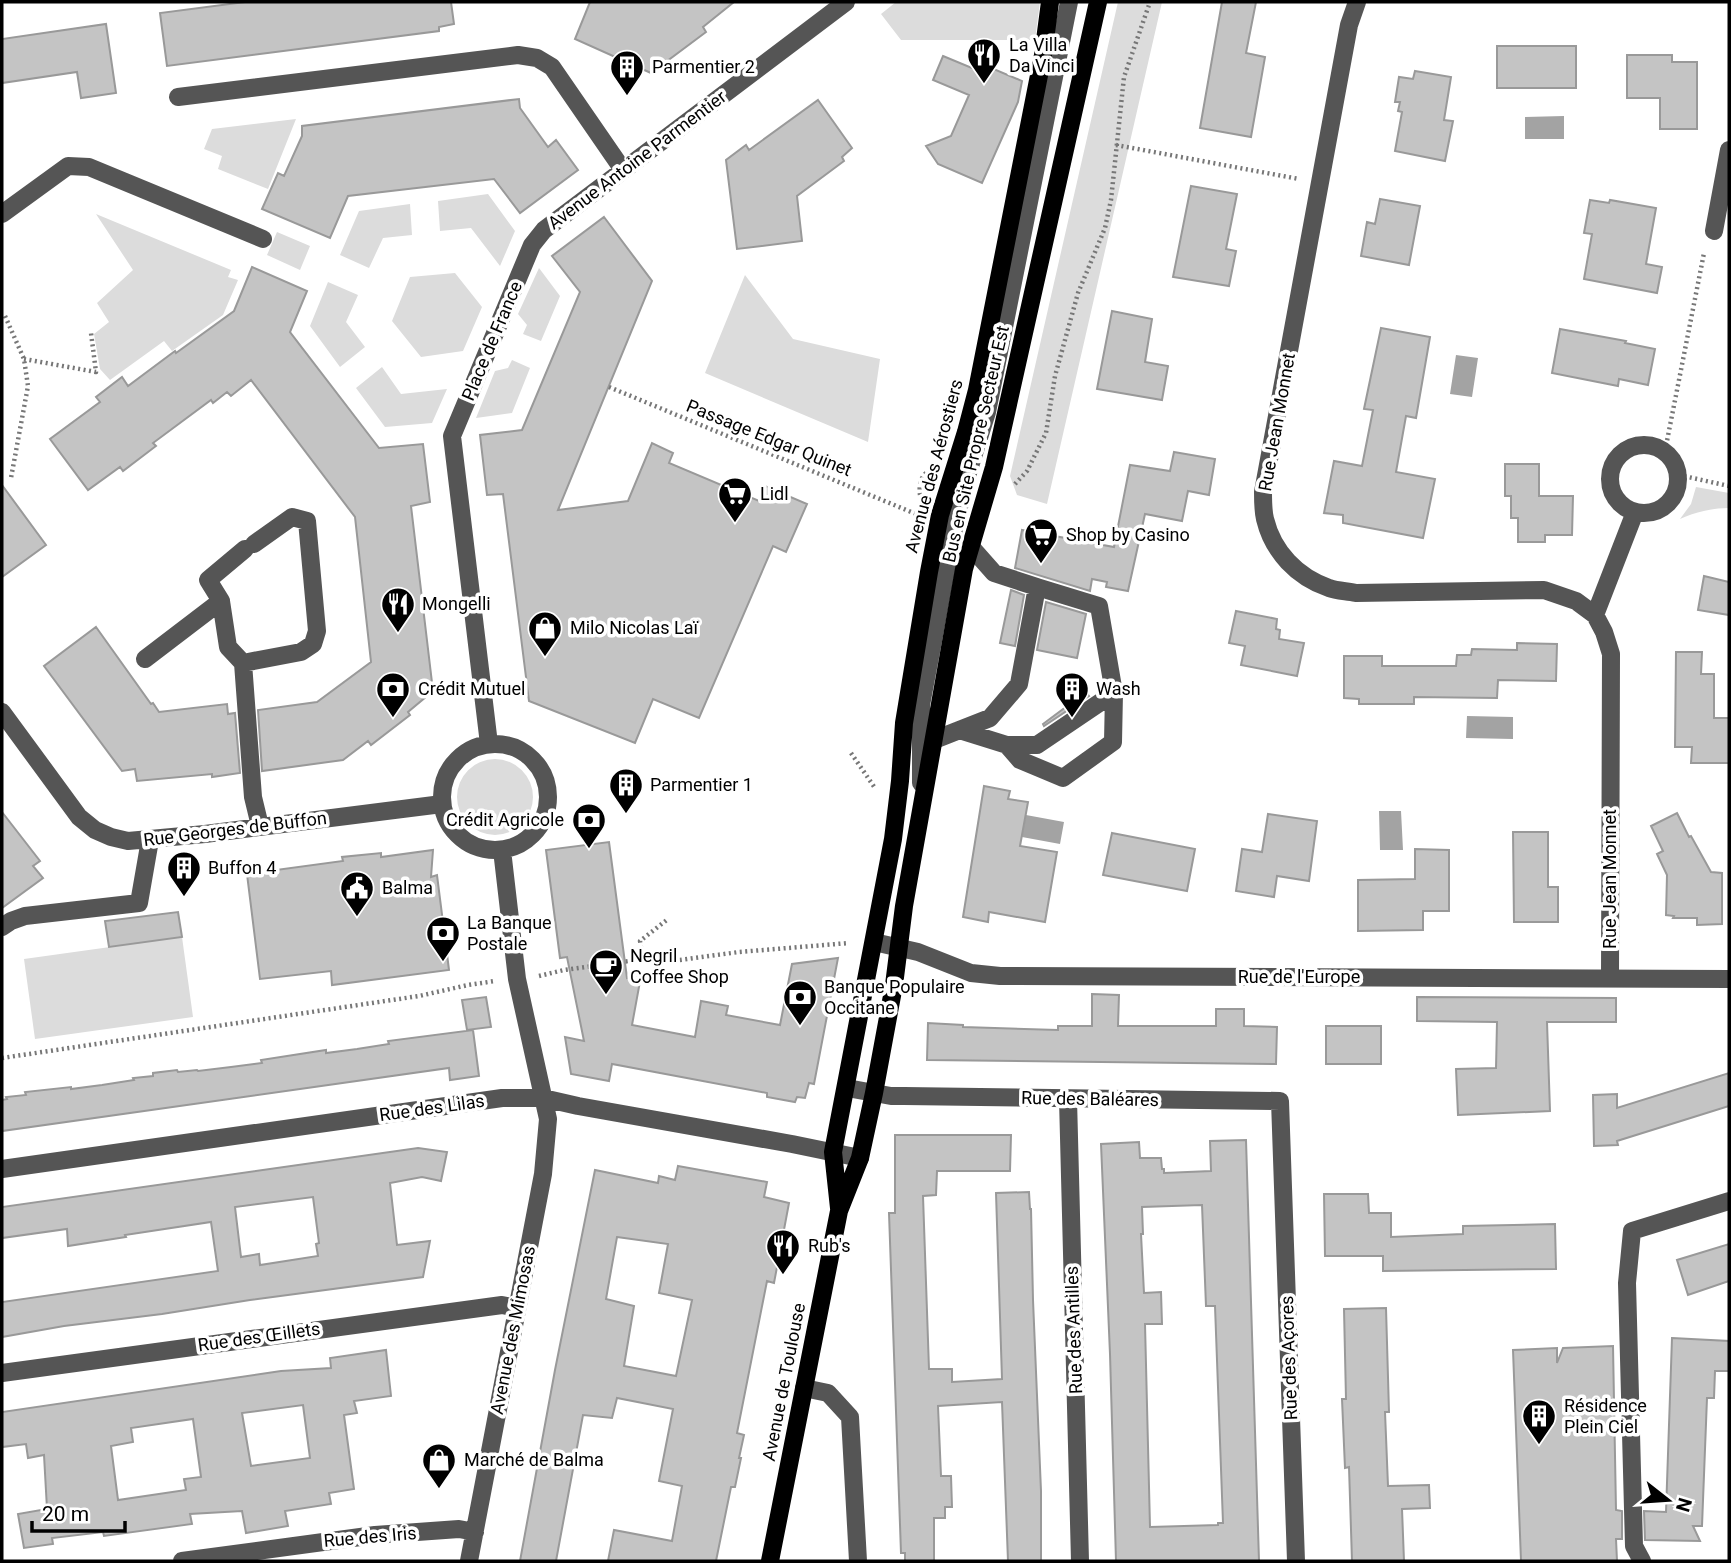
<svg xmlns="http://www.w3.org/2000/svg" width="1731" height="1563" viewBox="0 0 1731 1563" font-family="Roboto,sans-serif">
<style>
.green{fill:#dcdcdc}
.water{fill:#a3a3a3}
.building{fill:#c4c4c4;stroke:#999;stroke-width:2;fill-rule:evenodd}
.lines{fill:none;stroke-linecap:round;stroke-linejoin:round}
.path{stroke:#777;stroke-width:4.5;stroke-dasharray:2 3.5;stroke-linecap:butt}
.minor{stroke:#555;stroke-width:18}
.major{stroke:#000;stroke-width:18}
.labels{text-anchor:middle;stroke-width:7;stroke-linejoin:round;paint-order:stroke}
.poi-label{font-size:18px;fill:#000;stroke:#fff;text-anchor:start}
.street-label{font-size:18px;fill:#000;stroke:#fff}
</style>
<rect width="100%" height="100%" fill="#fff"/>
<path class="green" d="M896 2H1040L1035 40H901L881 14Z
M1118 2H1162L1047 504 1017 495 1010 476Z
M296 119 268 189 218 169 222 156 204 149 212 129Z
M488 194 515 231 500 266 471 228 440 231 438 201Z
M410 204 412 235 383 238 369 268 340 255 359 211Z
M96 214 231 270 228 277 238 280 223 315 172 351 164 341 110 380 100 369 94 334 109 322 97 303 133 270Z
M277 232 310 246 300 270 267 255Z
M539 268 560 296 541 341 523 334 527 325 518 314Z
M455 273 482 307 463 351 421 357 392 321 410 277Z
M745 275 793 339 880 359 868 442 705 373Z
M328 282 358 295 346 322 365 347 340 367 310 326Z
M512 360 530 368 512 413 476 418 495 371 508 368Z
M382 367 401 394 447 389 432 423 385 427 356 388Z
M1696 487 1729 493V508C1711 508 1696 512 1680 519L1691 504Z
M457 797a38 38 0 1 1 76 0a38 38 0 1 1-76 0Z
M182 937 193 1017 35 1039 24 959Z"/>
<path class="water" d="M1564 116V139H1525V117Z
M1456 355 1478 358 1472 397 1450 394Z
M1467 716 1513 717V739L1466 738Z
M1379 811H1401L1403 850H1380Z
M1026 815 1064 822 1060 844 1022 837Z"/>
<path class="building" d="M245 2H451L454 24 439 27V31L167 66 160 13Z
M590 2H734L703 27 706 32 651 73 575 39Z
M1222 2H1256L1246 53 1265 57 1251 137 1200 128Z
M106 24 116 93 81 98 77 72 2 83V39Z
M1497 46H1576V88H1497Z
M1627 55H1672V62H1697V129H1660V98H1627Z
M943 56 979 71 982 64 1022 81 1018 102 982 183 938 164 926 146 951 136 969 95 933 80Z
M1415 71 1451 77 1444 120 1453 121 1445 161 1395 151 1402 112 1398 111 1400 102H1395L1399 77 1413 79Z
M519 99 520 108 548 147 556 140 578 170 520 213 494 179 348 196 330 238 262 209 278 173 284 176 302 136V126Z
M818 100 852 148 842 157 844 161 797 196 802 241 737 249 726 160 746 145 749 150Z
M1191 186 1237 194 1226 249 1236 251 1229 286 1173 277Z
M1380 199 1420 206 1409 265 1361 256 1367 222 1375 224Z
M1590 200 1609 203 1610 200 1656 208 1646 264 1662 267 1657 293 1584 279 1592 234 1584 233Z
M604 217 652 281 558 510 628 501 652 443 673 453 669 463 759 501 765 486 807 504 786 552 773 546 699 718 653 699 635 743 529 701 503 494 487 495 480 435 522 430 580 292 552 256Z
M252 267 307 291 290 332 379 448 423 444 430 502 411 506 433 691 408 712 410 715 371 745 368 741 343 760 262 771 258 710 317 702 371 662 355 517 251 380 231 396 227 392 213 403 211 400 153 443 156 446 123 471 120 467 88 490 50 439 100 402 96 397 122 377 128 386 175 351 176 353 234 311Z
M1112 311 1152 319 1145 362 1168 366 1162 400 1097 389Z
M1381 328 1430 337 1416 418 1406 416 1396 472 1435 479 1423 538 1343 523V515L1324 513 1334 461 1362 466 1373 410 1364 409Z
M1560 329 1626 341 1625 343 1655 349 1648 385 1619 379 1618 386 1552 373Z
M1174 452 1215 459 1209 495 1188 491 1182 521 1145 514 1128 591 1106 587 1107 582 1092 579 1090 591 1015 568 1022 530 1114 547 1130 465 1170 471Z
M1505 464H1539V496H1573L1572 535H1545V542H1518V518H1511V496H1505Z
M2 485 46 545 2 577Z
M1704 576 1729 582V615L1698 610Z
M1011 590 1024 595 1015 646 1000 643Z
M1046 602 1086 614 1077 658 1037 650Z
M1236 611 1277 619 1276 629 1280 630 1279 639 1304 643 1297 676 1241 665 1245 646 1229 643Z
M96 627 151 704 153 703 159 712 227 704 228 714 235 713 240 773 212 777V774L137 781 135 769 122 771 44 666Z
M1517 643 1557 644 1556 681 1498 680 1497 698 1414 697V704H1359V699L1344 698V656H1382V666H1456L1457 655H1471L1472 649 1517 650Z
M1676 652H1702L1701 674H1714V718H1729V763H1691L1692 747H1675Z
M1086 692 1089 696 1044 726 1043 724Z
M984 786 1010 791 1008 799 1028 802 1020 846 1057 852 1045 922 989 912 988 922 963 917Z
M2 812 40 861 33 866 43 878 2 908Z
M1677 813 1689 837 1691 836 1711 872 1722 873V924L1697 925V918H1673L1674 916 1666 915 1667 875 1657 854 1663 851 1651 826Z
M1268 814 1317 821 1309 881 1277 876 1274 897 1236 891 1242 849 1262 852Z
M1513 832H1548V887H1558V922H1514Z
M1112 833 1195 849 1187 891 1103 875Z
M609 842 627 978 641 976 632 1025 695 1037 701 1001 728 1006 726 1015 780 1025 792 964 838 958 814 1084 809 1083 805 1098 797 1097 795 1102 767 1097V1093L612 1064 609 1081 571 1074 565 1037 584 1041 567 957 560 958 546 850Z
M1415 849 1449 850V911H1423V930L1358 931V880L1415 879Z
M433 850 431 877 437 875 449 970 332 985 331 971 260 979 247 874 343 861 342 857 381 853V857Z
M178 912 182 937 109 947 105 921Z
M1092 994 1119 995 1118 1026H1216V1009H1244V1026L1277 1027 1276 1064 927 1060 928 1023 963 1025V1027L1058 1030V1026H1092Z
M486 997 491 1027 467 1030 462 1000Z
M1417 997 1616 998V1022H1547L1550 1111 1458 1115 1456 1069 1496 1068 1497 1022 1417 1021Z
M1326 1026H1381V1064H1326Z
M473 1030 479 1076 450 1080 449 1068 2 1131V1100L7 1099 6 1097 26 1095 25 1092 71 1087V1089L102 1085 134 1080 133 1078 153 1076V1073L177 1070 178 1072 197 1070 198 1071 231 1067 262 1063 261 1060 326 1050V1053L357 1049 389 1044 388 1041Z
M1729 1073V1106L1617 1141 1618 1145 1594 1146 1593 1095 1617 1094V1108Z
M895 1135H1011L1010 1171H937L936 1195 923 1196 929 1369H952V1382L1002 1379 996 1193 1029 1192 1030 1209H1031L1033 1300 1041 1491V1561H1008L1002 1402 938 1406 941 1476H951L952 1507H945V1518H934V1561H905V1553H901L889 1213H895Z
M1246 1140 1259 1561H1116L1110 1354 1101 1144 1139 1142 1140 1158H1161L1162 1169H1164V1173L1211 1171 1210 1141ZM1202 1205 1206 1306H1215L1223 1523H1218V1525L1150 1527 1145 1324H1162L1161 1292 1144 1293 1141 1234H1143L1142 1207Z
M418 1148 447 1152 441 1181 422 1177 390 1183 397 1245 430 1241 423 1277 250 1300 162 1314 64 1326 2 1337V1302L218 1271 211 1222 125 1235 126 1237 68 1246 67 1229 2 1238V1207ZM313 1197 319 1243 316 1244 318 1256 260 1265 259 1254 241 1257 235 1207Z
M678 1166 767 1182 764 1197 789 1203 774 1283 767 1281 737 1433 744 1435 739 1458H741L735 1487H731L716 1561H608L614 1530 672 1541 682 1486 659 1481 673 1409 617 1398 612 1418 583 1415 556 1561H520L555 1370 595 1170 658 1183 659 1176 675 1180ZM617 1237 668 1244 659 1293 692 1300 676 1376 624 1366 634 1306 606 1299Z
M1324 1194H1368L1369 1213H1391V1237L1463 1234V1226L1555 1224 1556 1269 1383 1271V1256H1325Z
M1729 1244V1281L1688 1295 1677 1260Z
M1386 1308 1389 1412H1385L1388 1486 1429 1485 1430 1508 1402 1509 1404 1561H1352L1349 1467 1345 1468 1342 1399H1346L1344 1309Z
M1672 1338 1729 1341V1371H1715L1714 1398H1707L1702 1526H1693L1700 1541 1645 1540 1644 1511 1666 1512Z
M1613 1346 1616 1510 1622 1511V1539H1616L1617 1561H1521L1513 1350 1557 1348V1363L1563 1348Z
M386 1350 391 1396 354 1401 357 1413 344 1415 354 1489 329 1493 331 1504 285 1511 288 1526 246 1533 242 1511 190 1514 192 1524 104 1536 103 1532 52 1538 53 1544 24 1548 18 1514 47 1509 44 1455 28 1458 26 1444 2 1447V1412L281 1371 331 1368 330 1358ZM303 1405 310 1458 251 1466 242 1413ZM193 1419 201 1477 184 1479 186 1490 118 1500 111 1446 133 1442 131 1428Z"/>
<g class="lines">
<path class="path" d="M1116 145 1299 179
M5 316 24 359 28 386 11 478
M24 359 96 372 91 333
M609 387 916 514
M1665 451 1704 253
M1679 475 1729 486
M1015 484 1027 471 1046 433 1055 376 1078 293 1105 228 1111 200 1124 77 1150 2
M920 495C919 486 920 478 927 472
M851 753 875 788
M643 959 640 941 668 919
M539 976 564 970 643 959 658 963 739 952 849 943
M2 1058 419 996 468 985 495 981"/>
<path class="minor" d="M1357 2 1349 25 1263 492C1263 501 1263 511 1265 519 1273 552 1297 577 1329 588 1337 591 1347 591 1356 593L1544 590 1576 601 1595 615 1604 632 1611 654 1610 978
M178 97 518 55 537 58 552 67 623 170
M2 214 68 166 89 167 263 239
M1714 231 1729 150
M1610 479a34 34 0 1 1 68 0a34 34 0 1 1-68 0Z
M254 544 292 517 307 521 317 631 313 644 301 652 243 663 253 797 260 826
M221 601 208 580 245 549
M1595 615 1635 512
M145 659 221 601 228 647 243 663
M2 712 79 817 95 830 111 837 128 841 205 834 442 804
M959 730 1007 745H1037L1114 693
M934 740 990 718 1019 684 1037 587 994 573 971 547
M489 744 452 436 532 245 544 230 846 2
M442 797a53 53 0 1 1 106 0a53 53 0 1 1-106 0Z
M1007 745 1020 760 1063 778 1113 742 1114 693 1099 606 1037 587
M921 783V705L955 523 966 479 987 412 1069 2
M2 927 11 921 25 916 139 903 150 840
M874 942 918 952 971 973 1000 976 1729 979
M847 1088 891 1096H904L1280 1101 1296 1561
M1068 1099 1080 1561
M2 1169 502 1098H543L578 1106 792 1144 860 1158
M2 1373 502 1305 517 1308
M804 1388 828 1393 850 1417 858 1561
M182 1561 375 1535 459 1529 475 1532
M469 1561 543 1174 548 1119 517 979 502 850
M1642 1561 1634 1546 1627 1283 1632 1231 1729 1201"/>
<path class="major" d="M839 1208 833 1152 893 839 900 781 904 723 929 572 940 515 966 432 977 390 1043 55 1050 2
M770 1561 839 1211 860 1158 874 1093 894 985 904 906 964 569 994 467 1098 2"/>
</g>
<defs>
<g id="restaurant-pin" transform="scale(1.75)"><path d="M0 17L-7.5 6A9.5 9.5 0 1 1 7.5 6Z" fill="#000" stroke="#fff"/><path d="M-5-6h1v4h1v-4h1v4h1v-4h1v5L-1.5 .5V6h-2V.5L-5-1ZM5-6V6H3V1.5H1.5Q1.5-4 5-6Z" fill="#fff"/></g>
<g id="building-pin" transform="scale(1.75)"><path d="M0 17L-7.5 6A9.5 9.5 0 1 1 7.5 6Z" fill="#000" stroke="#fff"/><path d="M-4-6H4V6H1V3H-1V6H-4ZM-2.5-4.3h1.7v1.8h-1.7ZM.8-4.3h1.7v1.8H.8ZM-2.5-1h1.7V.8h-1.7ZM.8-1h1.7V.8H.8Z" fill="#fff"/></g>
<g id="supermarket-pin" transform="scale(1.75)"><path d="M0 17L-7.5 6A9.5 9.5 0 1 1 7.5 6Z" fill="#000" stroke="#fff"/><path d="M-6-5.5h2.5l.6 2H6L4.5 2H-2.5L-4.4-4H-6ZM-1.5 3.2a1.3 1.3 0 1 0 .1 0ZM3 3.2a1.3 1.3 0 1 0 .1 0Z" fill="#fff"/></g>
<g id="shop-pin" transform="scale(1.75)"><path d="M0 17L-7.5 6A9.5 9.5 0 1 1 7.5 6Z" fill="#000" stroke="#fff"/><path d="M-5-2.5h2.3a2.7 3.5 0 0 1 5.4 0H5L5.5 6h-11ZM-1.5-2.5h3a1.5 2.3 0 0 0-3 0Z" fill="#fff"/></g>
<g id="bank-pin" transform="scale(1.75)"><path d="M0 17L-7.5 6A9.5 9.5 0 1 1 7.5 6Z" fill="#000" stroke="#fff"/><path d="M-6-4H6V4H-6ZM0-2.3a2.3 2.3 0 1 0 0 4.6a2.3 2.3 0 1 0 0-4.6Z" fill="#fff"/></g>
<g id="civic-pin" transform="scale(1.75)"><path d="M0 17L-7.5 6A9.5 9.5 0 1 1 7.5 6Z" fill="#000" stroke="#fff"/><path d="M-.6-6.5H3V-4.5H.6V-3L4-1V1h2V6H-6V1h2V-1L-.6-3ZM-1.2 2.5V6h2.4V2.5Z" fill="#fff"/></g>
<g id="cafe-pin" transform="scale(1.75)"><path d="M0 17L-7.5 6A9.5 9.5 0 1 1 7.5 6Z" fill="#000" stroke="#fff"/><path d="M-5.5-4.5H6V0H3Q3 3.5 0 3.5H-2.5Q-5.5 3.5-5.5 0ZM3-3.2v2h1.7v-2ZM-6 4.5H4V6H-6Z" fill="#fff"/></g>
</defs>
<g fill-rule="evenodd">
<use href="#restaurant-pin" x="984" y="55"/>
<use href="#building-pin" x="627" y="67"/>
<use href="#supermarket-pin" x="735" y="494"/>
<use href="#supermarket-pin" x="1041" y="535"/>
<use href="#restaurant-pin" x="398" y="604"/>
<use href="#shop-pin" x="545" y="628"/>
<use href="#bank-pin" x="393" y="689"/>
<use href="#building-pin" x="1072" y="689"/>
<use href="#building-pin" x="626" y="785"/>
<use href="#bank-pin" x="589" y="820"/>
<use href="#building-pin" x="184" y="868"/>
<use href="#civic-pin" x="357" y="888"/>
<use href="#bank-pin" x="443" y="933"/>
<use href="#cafe-pin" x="606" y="966"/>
<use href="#bank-pin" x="800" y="997"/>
<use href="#restaurant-pin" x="783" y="1246"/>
<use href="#building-pin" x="1539" y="1416"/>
<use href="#shop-pin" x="439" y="1460"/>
</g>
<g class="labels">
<g class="poi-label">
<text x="1009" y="51">La Villa<tspan x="1009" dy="21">Da Vinci</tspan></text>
<text x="652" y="73">Parmentier 2</text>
<text x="760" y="500">Lidl</text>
<text x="1066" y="541">Shop by Casino</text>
<text x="422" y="610">Mongelli</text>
<text x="570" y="634">Milo Nicolas Laï</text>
<text x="418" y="695">Crédit Mutuel</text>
<text x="1096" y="695">Wash</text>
<text x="650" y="791">Parmentier 1</text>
<text x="564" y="826" text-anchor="end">Crédit Agricole</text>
<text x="208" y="874">Buffon 4</text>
<text x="382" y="894">Balma</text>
<text x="467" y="929">La Banque<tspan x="467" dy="21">Postale</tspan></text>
<text x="630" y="962">Negril<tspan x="630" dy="21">Coffee Shop</tspan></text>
<text x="824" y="993">Banque Populaire<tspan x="824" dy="21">Occitane</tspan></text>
<text x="808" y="1252">Rub's</text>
<text x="1564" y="1412">Résidence<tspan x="1564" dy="21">Plein Ciel</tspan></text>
<text x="464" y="1466">Marché de Balma</text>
</g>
<g class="street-label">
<text transform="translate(637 160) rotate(-37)" y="6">Avenue Antoine Parmentier</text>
<text transform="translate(492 341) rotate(-67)" y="6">Place de France</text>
<text transform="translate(1277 422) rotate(-80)" y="6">Rue Jean Monnet</text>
<text transform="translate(769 438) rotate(22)" y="6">Passage Edgar Quinet</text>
<text transform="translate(976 444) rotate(-77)" y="6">Bus en Site Propre Secteur Est</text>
<text transform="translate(934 466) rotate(-75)" y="6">Avenue des Aérostiers</text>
<text transform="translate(235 829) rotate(-7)" y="6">Rue Georges de Buffon</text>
<text transform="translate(1610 879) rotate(-90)" y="6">Rue Jean Monnet</text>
<text x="1299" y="983">Rue de l'Europe</text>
<text transform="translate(1090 1099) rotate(1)" y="6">Rue des Baléares</text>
<text transform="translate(432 1108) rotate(-8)" y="6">Rue des Lilas</text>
<text transform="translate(513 1330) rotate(-79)" y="6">Avenue des Mimosas</text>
<text transform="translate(1074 1330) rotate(-92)" y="6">Rue des Antilles</text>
<text transform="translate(259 1337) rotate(-8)" y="6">Rue des Œillets</text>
<text transform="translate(1289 1358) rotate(-92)" y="6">Rue des Açores</text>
<text transform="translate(784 1382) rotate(-79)" y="6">Avenue de Toulouse</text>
<text transform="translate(370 1537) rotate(-5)" y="6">Rue des Iris</text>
</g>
</g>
<rect width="1731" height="1563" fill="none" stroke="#000000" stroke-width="7"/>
<g transform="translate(1668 1500) rotate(107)" stroke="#ffffff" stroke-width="5" paint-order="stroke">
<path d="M0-5L12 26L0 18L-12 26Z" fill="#000000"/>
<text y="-10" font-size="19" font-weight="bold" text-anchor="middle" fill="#000000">N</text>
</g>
<path d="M32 1521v10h93v-10" fill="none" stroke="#000000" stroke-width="3.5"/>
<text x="42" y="1521" font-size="21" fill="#000000" stroke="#ffffff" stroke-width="5" paint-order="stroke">20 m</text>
</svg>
